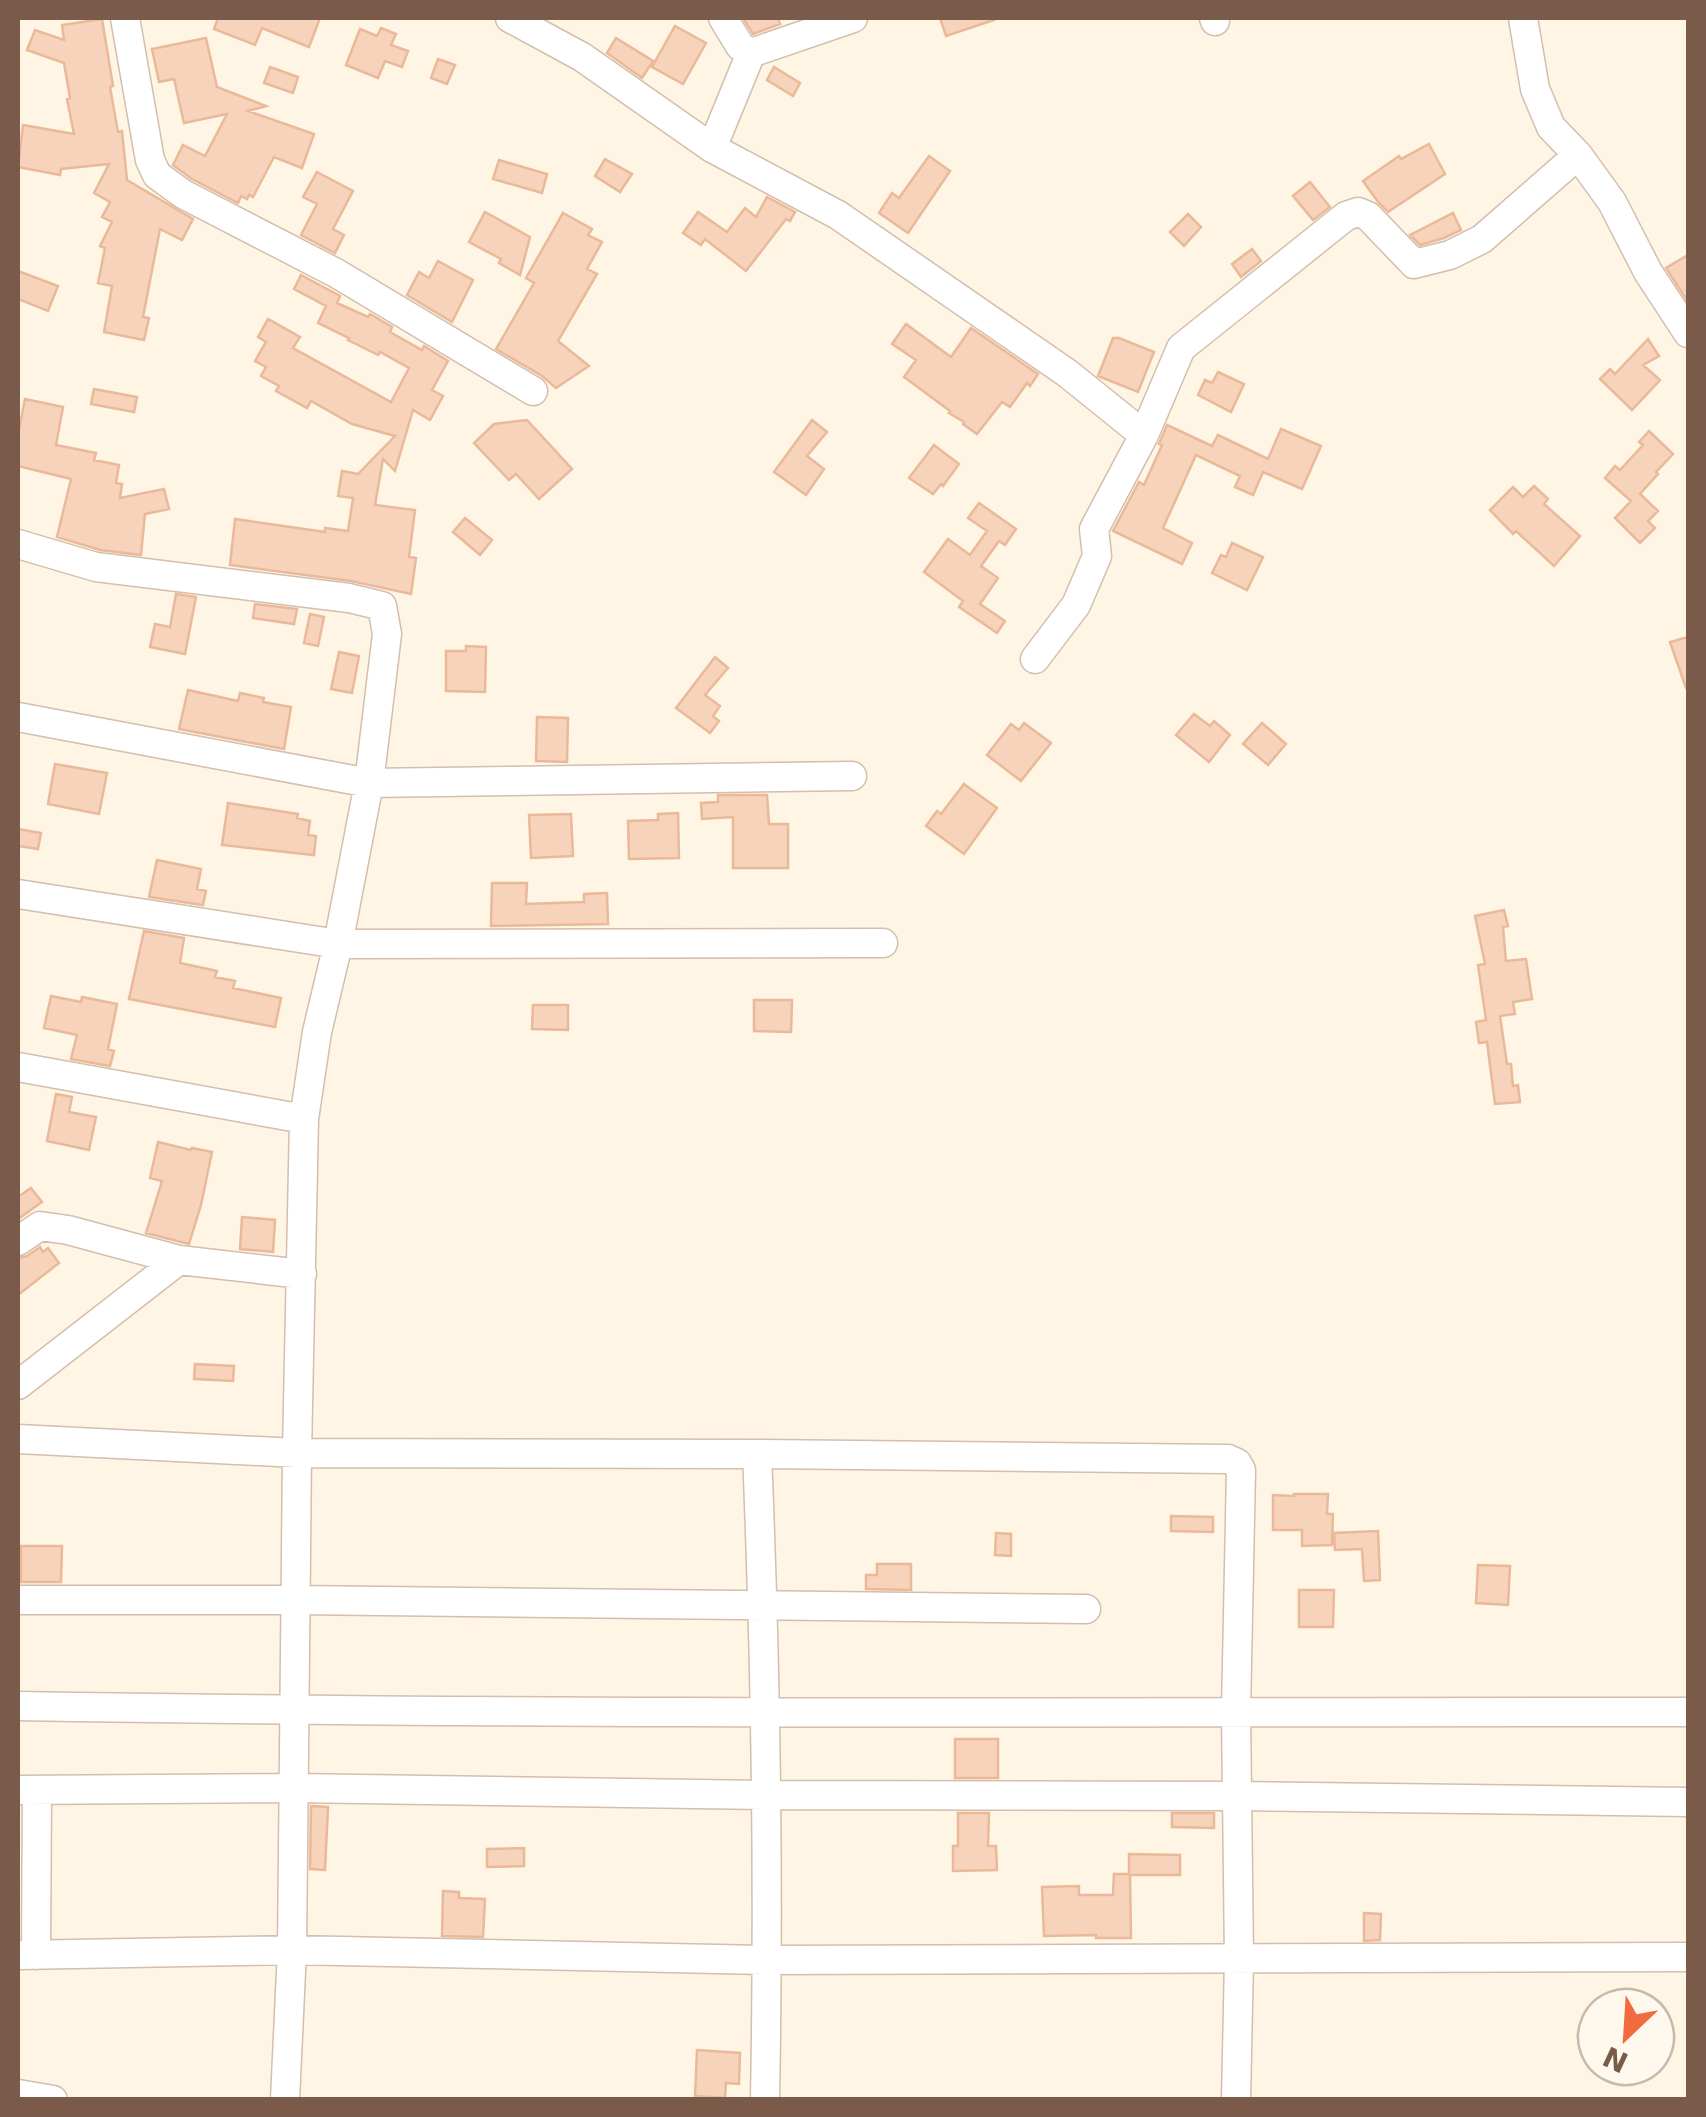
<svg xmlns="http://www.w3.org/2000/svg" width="1706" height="2117" viewBox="0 0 1706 2117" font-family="'DejaVu Sans',sans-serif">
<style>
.building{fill:#f6d3ba;stroke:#eab999;stroke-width:2.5}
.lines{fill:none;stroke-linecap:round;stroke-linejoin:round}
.minor-casing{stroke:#d4bead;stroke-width:31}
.minor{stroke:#fff;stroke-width:28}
</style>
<rect width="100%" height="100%" fill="#fef5e5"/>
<path class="building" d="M218 18H320L309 47 262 28 255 45 214 29Z
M743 18H778L780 24 753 34Z
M940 18H993L994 20 946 36Z
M102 19 113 86 110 87 118 132 122 131 127 180 193 219 182 240 160 229 143 317 149 318 144 340 104 332 112 286 98 283 105 248 100 246 112 222 102 217 110 202 94 193 109 164 61 169 60 175 18 167 23 125 74 134 67 99 70 98 64 63 27 50 35 30 64 40 62 25Z
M675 26 706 43 683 84 652 67Z
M381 28 396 34 391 45 408 51 402 67 385 61 378 78 346 65 360 29 377 36Z
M206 38 217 87 266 106 248 111 314 134 302 168 274 157 253 197 249 195 247 199 241 196 238 203 192 179 173 165 183 145 205 156 227 114 184 123 174 79 159 82 152 49Z
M616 38 653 61 642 78 607 53Z
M438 59 455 65 447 84 431 78Z
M270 67 298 77 293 93 264 83Z
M774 67 800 83 793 96 767 80Z
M1429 144 1445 174 1388 212 1378 202 1363 181 1399 156 1401 159Z
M929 156 950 171 908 233 879 213 892 193 899 198Z
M605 159 632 174 620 192 595 176Z
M499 160 547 174 542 193 493 179Z
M317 172 353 191 333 229 344 235 335 253 301 235 317 204 303 197Z
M1310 182 1330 207 1313 220 1293 196Z
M767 197 795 212 790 221 786 219 746 271 705 239 701 245 683 233 698 212 727 232 745 208 756 217Z
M485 212 530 237 520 275 499 263 501 259 469 242Z
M563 213 592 229 588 235 602 242 587 269 597 274 558 341 589 366 556 388 542 376 496 349 534 283 526 278Z
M1453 213 1461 230 1444 238 1420 245 1410 235Z
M1188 214 1201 227 1184 246 1170 232Z
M1252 249 1261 261 1241 277 1232 264Z
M1688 255V302L1666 268Z
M438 261 473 280 452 322 407 295 419 272 429 278Z
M18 271 58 286 48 311 18 299Z
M301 275 340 296 337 303 368 317 370 314 392 327 390 332 422 350 424 346 448 361 432 390 443 396 430 420 413 410 395 471 383 459 375 505 415 510 409 557 416 558 411 594 351 581 230 565 235 519 325 532V528L348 531 353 498 338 496 342 471 358 474 395 436 352 424 311 401 307 408 276 391 279 386 261 376 266 367 255 361 266 342 258 337 268 319 300 337 293 348 391 402 409 368 380 352 378 355 348 340 349 338 318 323 326 306 294 289Z
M906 324 951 357 971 328 1038 374 1030 386 1027 383 1010 407 1002 402 977 434 963 424 964 422 949 413 950 411 904 377 916 360 892 344Z
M1113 338H1119L1154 352 1138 392 1098 376Z
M1648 339 1659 356 1643 365 1660 380 1632 410 1600 379 1610 369 1615 374Z
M1218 372 1244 384 1231 412 1198 395 1205 380 1212 383Z
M94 389 137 397 134 412 91 404Z
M25 399 63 407 56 445 96 453 94 460 119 465 116 483 122 484 120 498 164 489 169 509 145 514 141 555 100 550 57 537 71 479 18 466V435Z
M527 420 572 469 539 499 516 474 509 480 474 443 494 424Z
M812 420 827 432 807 456 824 469 806 495 774 472Z
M1167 425 1212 446 1218 435 1268 459 1281 429 1321 446 1302 489 1263 472 1253 495 1235 487 1240 476 1196 455 1163 528 1192 543 1182 564 1113 531 1139 482 1144 485 1162 445 1159 444Z
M1649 431 1673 454 1656 472 1658 474 1640 494 1658 511 1648 521 1655 528 1640 543 1615 518 1631 501 1605 478 1615 466 1620 470 1643 445 1639 442Z
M934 445 959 464 943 486 941 484 933 494 909 478Z
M1534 486 1548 499 1544 504 1580 536 1554 566 1516 531 1513 534 1490 510 1513 487 1523 497Z
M979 503 1016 529 1005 545 999 541 981 566 998 578 980 604 1005 621 997 633 959 607 963 601 924 572 948 539 970 555 987 531 968 518Z
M465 518 492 540 480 555 453 532Z
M1232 543 1263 557 1247 590 1212 573 1221 555 1226 557Z
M176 594 196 597 185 654 150 647 155 624 170 627Z
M255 604 297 609 294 624 253 618Z
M310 614 324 617 318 646 304 643Z
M1688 637V687L1686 688 1670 642Z
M466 646 486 647 485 692 446 691V651H466Z
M339 652 359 656 352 693 331 689Z
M715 657 728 668 705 695 720 706 713 716 719 721 710 733 676 708Z
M188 690 238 701 240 693 264 698 263 702 291 707 284 749 179 729Z
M1194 714 1210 726 1214 721 1230 735 1209 762 1176 735Z
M537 717 568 718 567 762 536 761Z
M1024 723 1051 743 1021 781 987 755 1011 724 1019 730Z
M1262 723 1286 744 1268 765 1243 744Z
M55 764 107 773 99 814 48 804Z
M964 784 997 808 964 854 926 826 937 811 941 814Z
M718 795H767L769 824H788V868H733V817L702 819 701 803 718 802Z
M228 803 298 814 297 818 310 821 308 835 316 836 314 855 222 845Z
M678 813 679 858 629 859 628 821 658 820V814Z
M571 814 573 856 531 858 529 815Z
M18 829 41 833 38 849 18 846Z
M157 860 201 869 197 889 206 891 203 905 149 897Z
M492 883H527L526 904 584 902V894L607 893 608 924 491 926Z
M1504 910 1508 926 1503 927 1506 961 1526 959 1532 999 1513 1002 1515 1014 1500 1016 1507 1064H1511L1513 1086 1518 1085 1520 1102 1495 1104 1487 1042 1479 1043 1476 1022 1486 1020 1478 965 1485 964 1475 916Z
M144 931 184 938 180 963 217 971 215 977 235 981 233 988 281 998 275 1027 129 999Z
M51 996 81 1002 82 997 117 1004 108 1049 114 1051 110 1066 71 1059 77 1035 44 1028Z
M754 1000H792L791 1032 754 1031Z
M533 1005H568V1030L532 1029Z
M56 1094 72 1097 69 1112 96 1117 89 1150 47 1141Z
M158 1142 191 1150 192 1148 212 1152 201 1205 189 1244 146 1233 162 1181 150 1178Z
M31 1188 42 1202 18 1219V1197Z
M242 1217 275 1220 273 1252 240 1249Z
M40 1247 43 1252 48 1248 59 1263 18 1295V1258L27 1256Z
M195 1364 234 1366 233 1381 194 1379Z
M1294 1494H1328L1327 1514H1333L1332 1545 1302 1546V1530H1273V1495L1294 1496Z
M1171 1516 1213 1517V1532L1171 1531Z
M1378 1531 1380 1580 1364 1581 1362 1549 1335 1550 1334 1533Z
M996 1533 1011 1534V1556L995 1555Z
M21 1546H62L61 1582H21Z
M877 1564H911V1590L866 1589V1575H877Z
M1478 1565 1510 1566 1508 1605 1476 1603Z
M1299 1590H1334L1333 1627H1299Z
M955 1739H998V1778H955Z
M311 1806 328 1807 325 1870 310 1869Z
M958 1813H989L988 1846H996L997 1870 953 1871V1846H958Z
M1172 1813H1214V1828L1172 1827Z
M524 1848V1866L487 1867V1849Z
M1129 1854 1180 1855V1875H1130L1131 1938H1096V1935L1044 1936 1042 1887 1079 1886V1895H1113L1114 1874H1129Z
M443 1891 459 1892V1898L485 1899 483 1937 442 1936Z
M1364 1913 1381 1914 1380 1940 1364 1941Z
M697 2050 740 2053 739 2084 726 2083 725 2098 695 2096Z"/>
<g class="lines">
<g class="minor-casing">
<path id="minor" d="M125 18 150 160 157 175 183 194 336 273 533 391
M510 18 582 57 712 148 838 215 1067 373 1144 435
M1214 18 1215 21
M1523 18 1535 89 1551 127 1578 155 1612 202 1648 272 1688 333
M751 53 853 18
M712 148 751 53 740 46 723 18
M18 544 96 567 349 598 382 606 387 634 369 783 338 944 317 1032 304 1119 297 1453 292 1950 285 2100
M1035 659 1076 605 1097 556 1094 529 1144 435 1181 348 1346 216 1358 212 1368 216 1414 264 1450 255 1482 239 1578 155
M18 717 369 783 852 776
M18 894 338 944 883 943
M18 1067 304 1119
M18 1241 40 1226 68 1230 179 1260 302 1274
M18 1385 179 1260
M18 1439 297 1453 757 1454 1228 1459 1237 1463 1241 1470 1236 1712 1239 1959 1236 2100
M757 1454C766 1669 769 1884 765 2100
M18 1600H296L1086 1609
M18 1706C574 1715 1131 1712 1688 1712
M18 1790 294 1788 766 1795 1237 1796 1688 1802
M18 1955 292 1950 768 1960 1688 1957
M36 1955 37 1790
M18 2094 53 2100"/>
</g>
<use href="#minor" class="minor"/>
</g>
<rect width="1706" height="2117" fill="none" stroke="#7a5a48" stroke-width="40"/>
<g transform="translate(1626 2037) rotate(205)"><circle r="48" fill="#fff8ed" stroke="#cab9ab" stroke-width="2.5"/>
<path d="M0-8L18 38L0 25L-18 38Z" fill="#f26a40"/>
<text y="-15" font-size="28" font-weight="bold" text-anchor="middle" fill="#7a5a48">N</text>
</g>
</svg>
